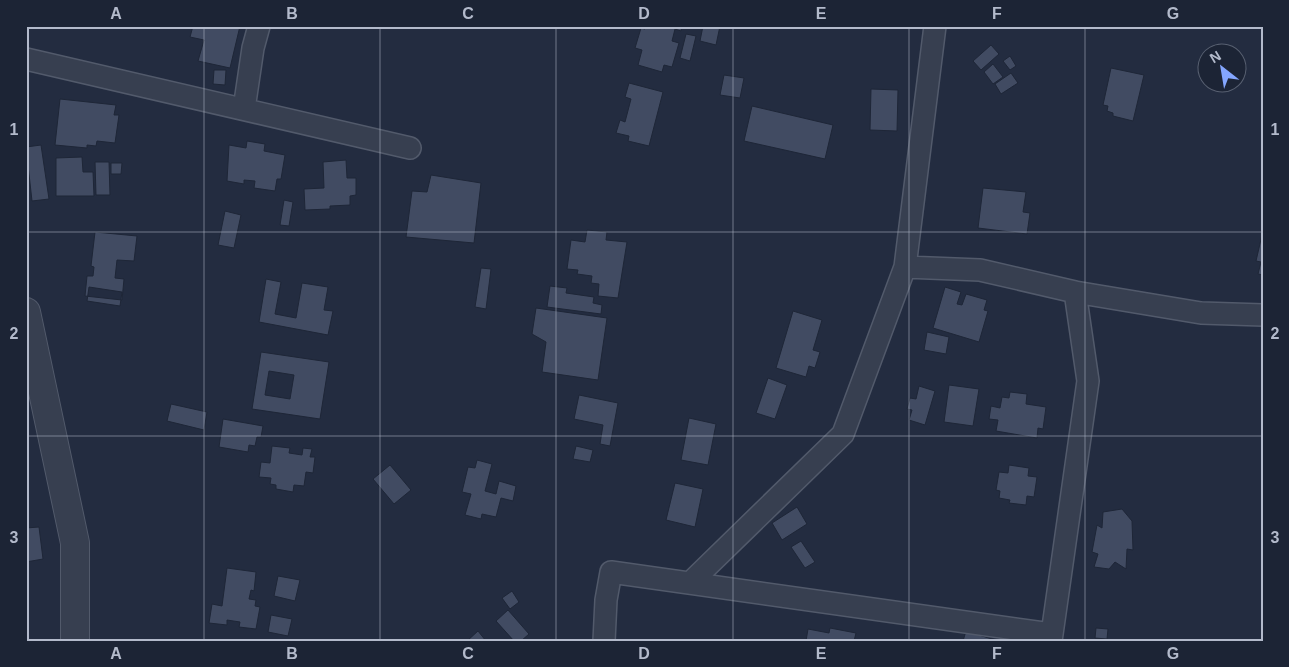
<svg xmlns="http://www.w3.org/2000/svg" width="1289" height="667" viewBox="0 0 1289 667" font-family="Helvetica,sans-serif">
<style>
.building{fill:#414b62;stroke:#1e2637;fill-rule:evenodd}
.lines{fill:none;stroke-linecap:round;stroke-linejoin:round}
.minor-casing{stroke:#525a6b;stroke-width:24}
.tertiary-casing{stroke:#525a6b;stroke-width:30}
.minor{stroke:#373f50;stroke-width:21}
.tertiary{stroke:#373f50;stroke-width:28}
.grid{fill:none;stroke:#b3bacb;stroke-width:1;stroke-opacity:0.55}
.neatline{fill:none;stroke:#b3bacb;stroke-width:2}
.grid-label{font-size:16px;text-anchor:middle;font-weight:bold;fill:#b3bacb}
</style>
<rect width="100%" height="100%" fill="#232c40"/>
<path class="building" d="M193 26H240L230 68 198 61 204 40 190 37Z
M646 26H682L681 31 675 29 672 41 679 43 672 67 664 65 662 72 638 65 642 50 635 48 641 28 645 29Z
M703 26H720L716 45 700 41Z
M686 34 696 36 690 61 680 58Z
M991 45 999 54 981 70 973 61Z
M1010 56 1016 66 1010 70 1003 61Z
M993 64 1003 77 993 84 984 72Z
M1111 68 1144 75 1133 121 1113 116V113L1107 111 1108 106 1103 105Z
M214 70H226L225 85 213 84Z
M1011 73 1018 83 1001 94 995 84Z
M724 75 744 78 740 98 720 95Z
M629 83 663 92 649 146 628 141 629 136 616 133 620 120 625 122 631 99 625 97Z
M871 89 898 90 897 131 870 130Z
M60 99 116 105 114 115H119L115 143 97 141 96 146 87 145V148L55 145Z
M752 106 833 125 825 159 744 141Z
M247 141 265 144 264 151 285 155 281 179H277L275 191 254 188 255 181 244 180V184L227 181 229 145 246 148Z
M41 145 49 199 32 201 26 147Z
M82 157 83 172H93L94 196H56V158Z
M346 160 347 178H356V195L350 196V205L330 206V209L305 210 304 189 324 188 323 162Z
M95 162H109L110 195H96Z
M111 163H122L121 174H111Z
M431 175 481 183 474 243 406 237 412 191 427 192Z
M983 188 1026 192 1023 212 1030 213 1027 234 978 228Z
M284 200 293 202 289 226 280 225Z
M225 211 241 215 234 248 218 245Z
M587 230 607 232 606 240 627 242 618 298 598 296 599 284 591 283 592 276 577 274 578 270 567 269 571 240 585 242Z
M95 232 137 236 134 261 117 260 115 278 124 279 122 300 85 296 87 276H93L94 267 91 266Z
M1262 235H1263V275L1258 274 1261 262 1256 261Z
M481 268 491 269 486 309 475 307Z
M266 279 281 282 275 314 296 318 302 283 328 287 324 310 333 311 328 335 259 322Z
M550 286 567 288 566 293 594 297 593 303 602 305 601 314 547 307Z
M89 287 122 292 120 306 87 301Z
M945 287 961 292 957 304 962 305 966 294 987 300 984 310 988 311 979 342 933 328Z
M536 308 607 318 598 380 542 372 546 342 532 334Z
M793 311 822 320 813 350 820 352 815 368 809 366 806 377 776 368Z
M927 332 949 337 946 354 924 350Z
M261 352 329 362 320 419 252 409ZM269 371 294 375 290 399 265 395Z
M768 378 787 385 775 419 756 413Z
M949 385 979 389 973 426 944 422Z
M919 386 935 391 925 425 909 420 912 410 907 409 910 398 916 399Z
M1010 392 1027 394 1026 404 1046 407 1043 429 1038 428 1037 438 996 431 998 420 989 419 991 406 1000 408 1002 397 1009 398Z
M579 395 618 403 610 446 600 444 603 425 574 419Z
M171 404 207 412 204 430 167 421Z
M689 418 716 424 708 465 681 460Z
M223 419 263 426 261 437H257L255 446 249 445 248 452 219 447Z
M272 446 290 448 289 453 302 455 303 448 312 449 310 457H315L313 473 306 472 304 486 294 485 293 492 276 489V485L270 484 271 478 259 477 261 462 270 463Z
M576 446 593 450 590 462 573 459Z
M477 460 492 464 485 491 496 494 499 481 516 486 513 501 501 498 496 517 482 514 481 519 465 515 471 494 462 492 468 467 475 468Z
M390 465 411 490 394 504 373 479Z
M1009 465 1029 468 1028 476 1037 477 1034 497 1027 496 1026 505 1009 503 1010 500 999 498 1000 491 996 490 999 472 1008 473Z
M675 483 703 489 695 527 666 520Z
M797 507 807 524 782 540 772 523Z
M1122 509 1132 521 1133 550 1127 549 1126 569 1115 562 1109 569 1094 567 1098 554 1092 552 1097 525 1102 528 1103 512Z
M39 527 43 559 26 562V528Z
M801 541 815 562 805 568 791 547Z
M227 568 256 572 254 591 251 590 249 599 256 600 255 606 260 607 256 629 239 627 240 622 227 620V625L209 623 212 604 222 606Z
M278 576 300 580 295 601 274 596Z
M512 591 519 602 510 609 502 598Z
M508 610 529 634 521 641H514L496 621Z
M271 615 292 619 288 636 268 632Z
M830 628 856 633 854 641H806L808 629 829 633Z
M1096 628 1108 629 1107 639 1095 638Z
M478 631 486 641H467Z
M966 631 995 640V641H963Z"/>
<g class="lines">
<g class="minor-casing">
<path id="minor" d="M26 59 410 148
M244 109 253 48 259 26
M905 267 935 26
M1075 292 1201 313 1263 315
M691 582 843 434 905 267 980 270 1075 292 1088 381 1051 641
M604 641 606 600 611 572 1051 634"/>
</g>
<g class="tertiary-casing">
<path id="tertiary" d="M26 312 75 543V641"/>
</g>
<use href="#minor" class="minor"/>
<use href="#tertiary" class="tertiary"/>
</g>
<path class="grid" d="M204 26V641M380 26V641M556 26V641M733 26V641M909 26V641M1085 26V641M26 232H1263M26 436H1263"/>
<rect width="1289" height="667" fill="none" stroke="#1c2435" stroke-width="55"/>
<g transform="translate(1222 68) rotate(329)"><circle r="24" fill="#1c2435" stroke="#586071"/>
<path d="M0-4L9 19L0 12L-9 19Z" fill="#84a6fe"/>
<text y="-8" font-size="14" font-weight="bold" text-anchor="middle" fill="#b3bacb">N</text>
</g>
<rect x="28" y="28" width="1234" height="612" class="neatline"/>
<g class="grid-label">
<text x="116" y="19">A</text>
<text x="292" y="19">B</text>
<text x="468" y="19">C</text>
<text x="644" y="19">D</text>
<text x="821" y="19">E</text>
<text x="997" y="19">F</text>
<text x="1173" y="19">G</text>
<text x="14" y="135">1</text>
<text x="1275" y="135">1</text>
<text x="14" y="339">2</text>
<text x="1275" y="339">2</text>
<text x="14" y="543">3</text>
<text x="1275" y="543">3</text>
<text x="116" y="659">A</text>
<text x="292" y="659">B</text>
<text x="468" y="659">C</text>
<text x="644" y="659">D</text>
<text x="821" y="659">E</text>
<text x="997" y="659">F</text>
<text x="1173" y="659">G</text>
</g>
</svg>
